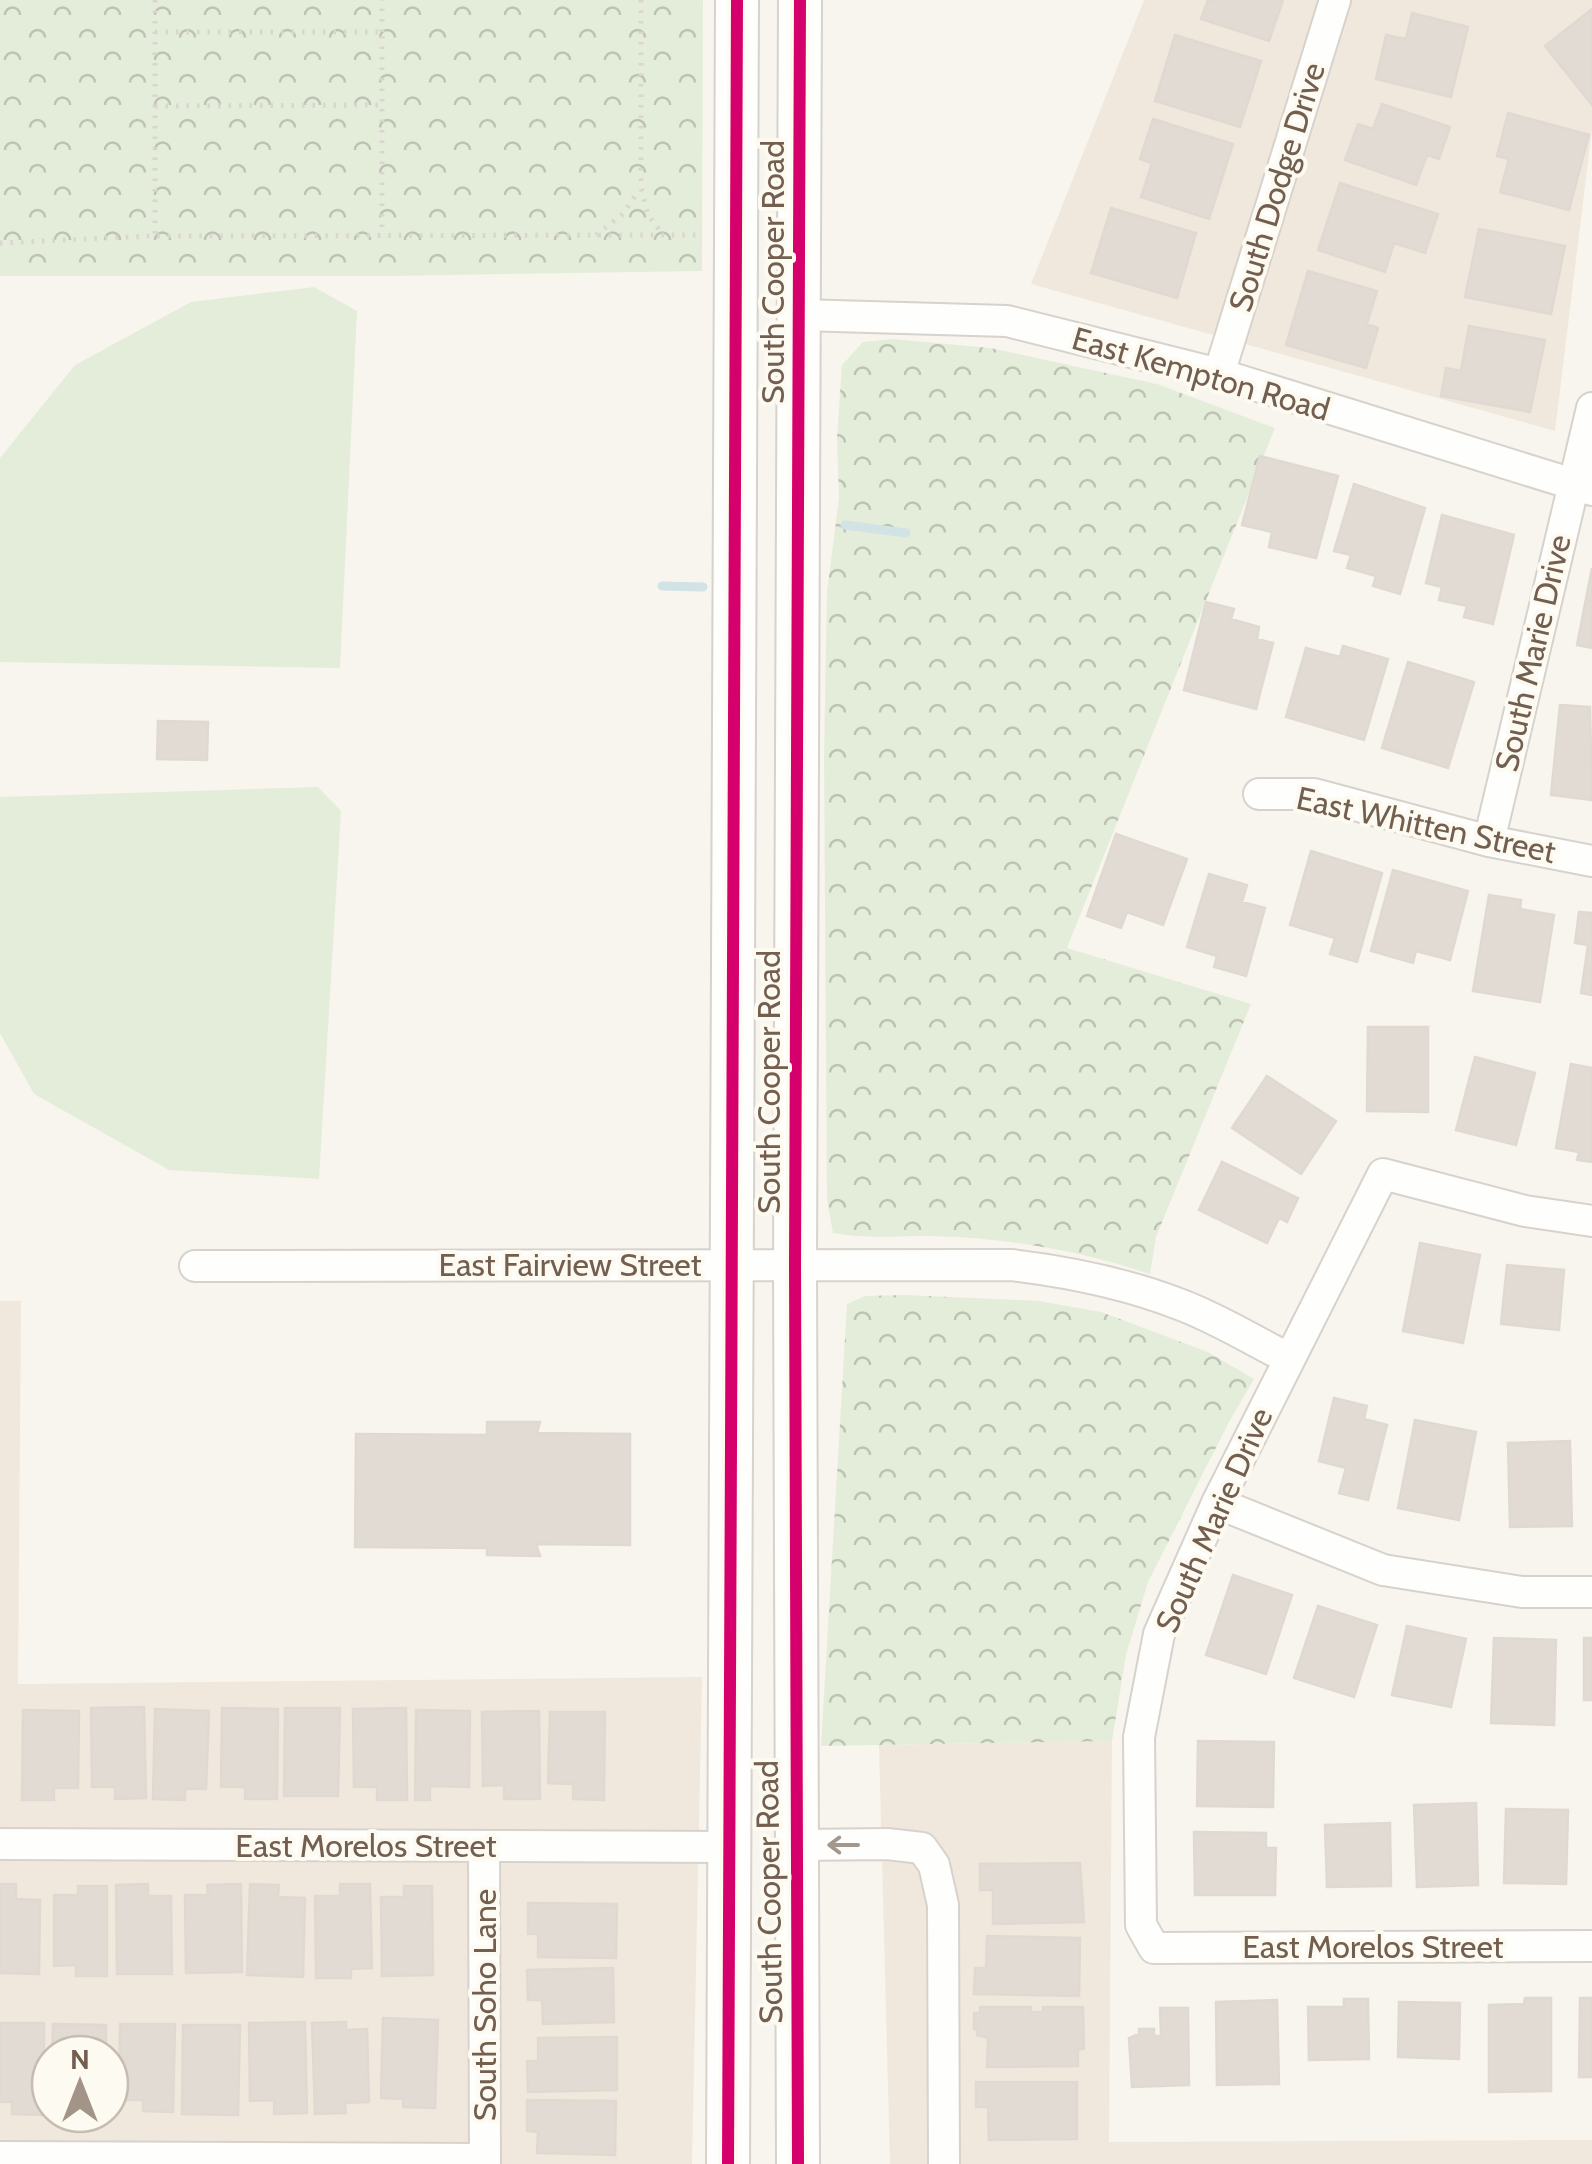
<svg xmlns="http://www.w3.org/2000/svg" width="1592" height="2164" viewBox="0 0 1592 2164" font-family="Cabin,sans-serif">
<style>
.residential{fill:#f0e8dd;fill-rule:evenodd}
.green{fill:#e4edda}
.forest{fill:url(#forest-crowns)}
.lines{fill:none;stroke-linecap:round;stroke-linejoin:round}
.stream{stroke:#d2e3e6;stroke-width:9}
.building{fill:#e1dbd4;stroke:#e0d9d1;stroke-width:2.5}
.minor-casing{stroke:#d7d2cc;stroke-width:34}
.secondary-casing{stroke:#d7d2cc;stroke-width:46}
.path{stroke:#dad5d0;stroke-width:5;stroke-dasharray:2.5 8;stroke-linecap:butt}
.minor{stroke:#fefefc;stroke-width:30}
.secondary{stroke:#fefefc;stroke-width:42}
.cycleway-casing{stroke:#fdfaf1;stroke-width:19}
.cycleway{stroke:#d6006c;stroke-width:12}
.oneway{stroke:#a4978c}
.labels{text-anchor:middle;stroke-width:8;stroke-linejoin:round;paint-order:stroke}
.street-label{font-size:32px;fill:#735f50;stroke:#fdfaf1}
</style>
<defs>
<pattern id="forest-crowns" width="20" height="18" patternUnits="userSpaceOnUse" patternTransform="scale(2.5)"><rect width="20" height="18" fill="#e4edda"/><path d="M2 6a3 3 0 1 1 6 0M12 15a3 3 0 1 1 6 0" fill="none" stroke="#bdc3b3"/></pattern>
</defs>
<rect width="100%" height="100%" fill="#f8f5ee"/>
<path class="residential" d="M1144 0H1592V129L1555 431 1031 284Z
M0 1301H21L18 1684 702 1677 692 2164H0ZM50 2054H110V2114H50Z
M1112 1741 1109 2142 1592 2140V2164H890L879 1745Z"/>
<path class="green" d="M314 287 357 311 340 668 0 662V458L75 365 191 302Z
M318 787 341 811 319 1179 169 1170 34 1094 0 1033V797Z"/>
<path class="forest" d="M0 0H703L702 271 385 276H0Z
M892 339 990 348 1157 384 1275 428 1067 948 1251 1004 1156 1237 1150 1274C1079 1250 1002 1237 927 1236 894 1236 865 1239 833 1233L827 1200 824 757 827 592 839 498 837 437 842 365 863 342Z
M905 1295 1039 1301 1101 1312 1208 1352 1254 1379 1229 1422 1148 1582 1126 1655 1112 1741 821 1746 847 1304 865 1296Z"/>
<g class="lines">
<path class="stream" d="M845 525 906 533
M662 586 703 587"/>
</g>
<path class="building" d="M1208 0H1283L1269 41 1201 19Z
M1592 9V105L1545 46Z
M1412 13 1468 27 1451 97 1376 79 1386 35 1406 39Z
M1175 35 1261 61 1240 127 1155 101Z
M1382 104 1450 127 1439 159 1427 155 1416 185 1345 160 1358 124 1373 129Z
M1508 113 1589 135 1569 210 1500 192 1509 159 1497 156Z
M1153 119 1233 144 1209 219 1141 197 1152 163 1140 159Z
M1340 183 1438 214 1425 253 1394 243 1385 272 1318 250Z
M1111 208 1196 233 1177 298 1091 273Z
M1479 229 1565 246 1551 314 1465 297Z
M1308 271 1377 291 1367 324 1378 328 1366 368 1286 345Z
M1469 326 1545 340 1530 412 1441 396 1446 368 1461 371Z
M1260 456 1338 476 1316 558 1269 547 1272 532 1242 525Z
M1354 484 1425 508 1400 594 1373 586 1376 576 1347 568 1351 555 1334 551Z
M1442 515 1514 535 1493 624 1464 617 1467 606 1439 600 1442 587 1426 583Z
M1592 568V648L1577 645Z
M1206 602 1234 609 1231 619 1259 627 1257 639 1273 643 1256 709 1184 690Z
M1343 646 1388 659 1364 740 1286 717 1306 648 1340 657Z
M1408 662 1474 682 1448 768 1382 748Z
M1560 705 1590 707 1592 800 1551 795Z
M158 721 208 722 207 760 157 759Z
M1116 834 1187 859 1163 925 1127 912 1121 928 1087 916Z
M1311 851 1382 873 1357 962 1330 954 1335 938 1290 925Z
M1393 870 1468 891 1450 960 1416 951 1413 963 1371 951Z
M1209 874 1247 885 1242 902 1265 908 1246 976 1214 967 1217 956 1187 947Z
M1489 895 1521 900 1520 909 1554 915 1540 1002 1473 991Z
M1579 912 1592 913V995L1581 993 1588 945 1575 943Z
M1368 1027H1428V1112L1367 1111Z
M1475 1057 1535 1073 1516 1145 1456 1130Z
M1571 1064 1592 1068V1162L1577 1160 1579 1152 1556 1148Z
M1267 1076 1336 1121 1301 1174 1232 1128Z
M1222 1162 1298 1198 1287 1222 1279 1218 1267 1243 1199 1210Z
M1420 1243 1480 1255 1463 1343 1403 1331Z
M1507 1265 1564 1270 1559 1330 1501 1324Z
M1334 1398 1367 1406 1364 1419 1387 1425 1368 1500 1339 1493 1346 1468 1319 1461Z
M1415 1420 1476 1432 1459 1520 1398 1508Z
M487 1422H540L537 1433 630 1434V1545L536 1544 540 1556 487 1555V1548L355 1547 356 1434 487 1435Z
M1570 1441 1572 1526 1510 1527 1508 1443Z
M1233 1575 1292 1595 1266 1674 1206 1655Z
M1318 1606 1377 1625 1354 1697 1294 1678Z
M1407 1626 1466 1639 1451 1707 1392 1695Z
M1494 1638 1556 1640 1554 1725 1491 1723Z
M1584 1638H1592V1700H1584Z
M144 1707 146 1798 115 1799V1787H92L91 1708Z
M222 1708 278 1709 277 1799H245V1787H221Z
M285 1708H340L338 1796H284Z
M406 1708 407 1800H377V1787H354L353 1709Z
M155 1709 209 1711 206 1789H185V1800L153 1799Z
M23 1710 79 1711 78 1788H54V1800H22Z
M416 1710 470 1711 469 1787 430 1786V1800H415Z
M539 1711 540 1799H504V1785L483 1786 482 1712Z
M550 1712H605L604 1800 573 1799V1784L548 1783Z
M1198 1741 1274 1742 1273 1807 1197 1806Z
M1476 1803 1478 1885 1417 1887 1414 1805Z
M1506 1809 1568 1810 1566 1884 1504 1883Z
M1390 1823 1391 1886 1327 1887 1325 1825Z
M1194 1832 1266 1833V1848H1276L1275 1895H1195Z
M1080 1863 1084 1922 993 1924V1890H980V1864Z
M0 1884H16V1899L40 1900 39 1974 0 1973Z
M148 1884V1896H171L172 1974H117L116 1885Z
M241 1884 242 1972 186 1973 185 1895H208L207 1885Z
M250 1884 279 1885 278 1897 305 1898 303 1977 247 1975Z
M340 1884H370L372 1968 351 1969V1978H316L315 1896H340Z
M78 1886H107V1976H76V1965L54 1966V1895H78Z
M404 1886H432L433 1975 382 1976 381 1897H404Z
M528 1903 617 1904 616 1958 538 1957V1934H528Z
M987 1936 1080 1938 1079 1996 974 1994 975 1968H986Z
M613 1968 614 2022 543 2024 542 2000H528L527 1970Z
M1525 1998H1551V2091L1489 2092V2005L1524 2004Z
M1580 1998H1592V2077H1579Z
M1344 1999H1368L1369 2059 1309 2060 1308 2007H1344Z
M1277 2000 1279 2084 1217 2085 1216 2002Z
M1399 2002 1460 2003 1459 2059 1398 2057Z
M980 2007H1031V2012H1043V2007H1083L1084 2049H1078V2066L987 2067 988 2038 977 2035V2029H974V2013H980Z
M1160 2008H1188L1189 2085 1132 2087 1129 2038 1139 2034V2029H1154V2036H1161Z
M383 2018 438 2020 435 2108 403 2107V2099L381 2098Z
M305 2022 307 2113 274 2114V2100L250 2101 249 2023Z
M346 2022V2030L367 2029 369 2102 345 2103 346 2113 315 2114 312 2023Z
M0 2023H44V2115L12 2114V2102H0Z
M53 2024 106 2025V2054H52Z
M120 2024H175L173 2112 143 2111V2100H119Z
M183 2025H240L238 2115 182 2114Z
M617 2037V2090L528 2092 527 2061H538V2038Z
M976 2082H1077V2139L989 2140 988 2107H976Z
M527 2100 616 2101 615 2155 537 2153 538 2132 527 2131Z"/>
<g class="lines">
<g class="minor-casing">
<path id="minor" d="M800 315 1007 321 1219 374 1592 490
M1219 374 1335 0
M1259 794H1314L1489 841 1592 861
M1489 841 1592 408
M1592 1221 1525 1211 1383 1174 1217 1503 1159 1634 1139 1737 1141 1925 1154 1948 1592 1946
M195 1266 1011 1265C1070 1272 1129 1284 1184 1306 1220 1320 1254 1341 1288 1358
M1217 1503 1383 1570 1522 1592H1592
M0 1844 731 1847
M798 1845 887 1844 922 1848 934 1865 943 1905 944 2164
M484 1847 485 2164
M0 2157 485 2159"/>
</g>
<g class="secondary-casing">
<path id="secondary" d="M728 2164 737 0
M798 2164 795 1265 800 0"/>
</g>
<path class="path" d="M155 0V236
M641 0V187L648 215 663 235
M155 32H382V105
M382 32V0
M155 106 382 105V235
M596 235 623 214 639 190
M0 243 152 236 697 235"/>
<use href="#minor" class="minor"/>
<use href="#secondary" class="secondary"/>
<g class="cycleway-casing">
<path id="cycleway" d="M728 2164 737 0
M798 2164 795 1265 800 0"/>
</g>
<use href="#cycleway" class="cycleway"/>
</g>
<defs><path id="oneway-shaft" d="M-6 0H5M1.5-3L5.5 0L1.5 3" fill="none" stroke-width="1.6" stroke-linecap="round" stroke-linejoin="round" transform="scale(2.5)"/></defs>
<use class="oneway" href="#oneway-shaft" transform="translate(843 1845) rotate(180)"/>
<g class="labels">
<g class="street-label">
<text transform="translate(1277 187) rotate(-73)" y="11">South Dodge Drive</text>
<text transform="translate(773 272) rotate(-90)" y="11">South Cooper Road</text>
<text transform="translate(1201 374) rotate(16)" y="11">East Kempton Road</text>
<text transform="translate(1533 653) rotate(-77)" y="11">South Marie Drive</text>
<text transform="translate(1426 825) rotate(12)" y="11">East Whitten Street</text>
<text transform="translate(769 1082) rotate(-90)" y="11">South Cooper Road</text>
<text x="570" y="1276">East Fairview Street</text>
<text transform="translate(1214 1520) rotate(-66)" y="11">South Marie Drive</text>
<text x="366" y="1857">East Morelos Street</text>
<text transform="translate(769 1892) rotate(-91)" y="11">South Cooper Road</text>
<text x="1373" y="1958">East Morelos Street</text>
<text transform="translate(485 2005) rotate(-90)" y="11">South Soho Lane</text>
</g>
</g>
<g transform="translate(80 2084)"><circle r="48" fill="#fdfaf1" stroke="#c6bcb1" stroke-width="2.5"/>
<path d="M0-8L18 38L0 25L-18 38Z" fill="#a29487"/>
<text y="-15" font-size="28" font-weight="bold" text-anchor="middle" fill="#735f50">N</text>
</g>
</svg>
